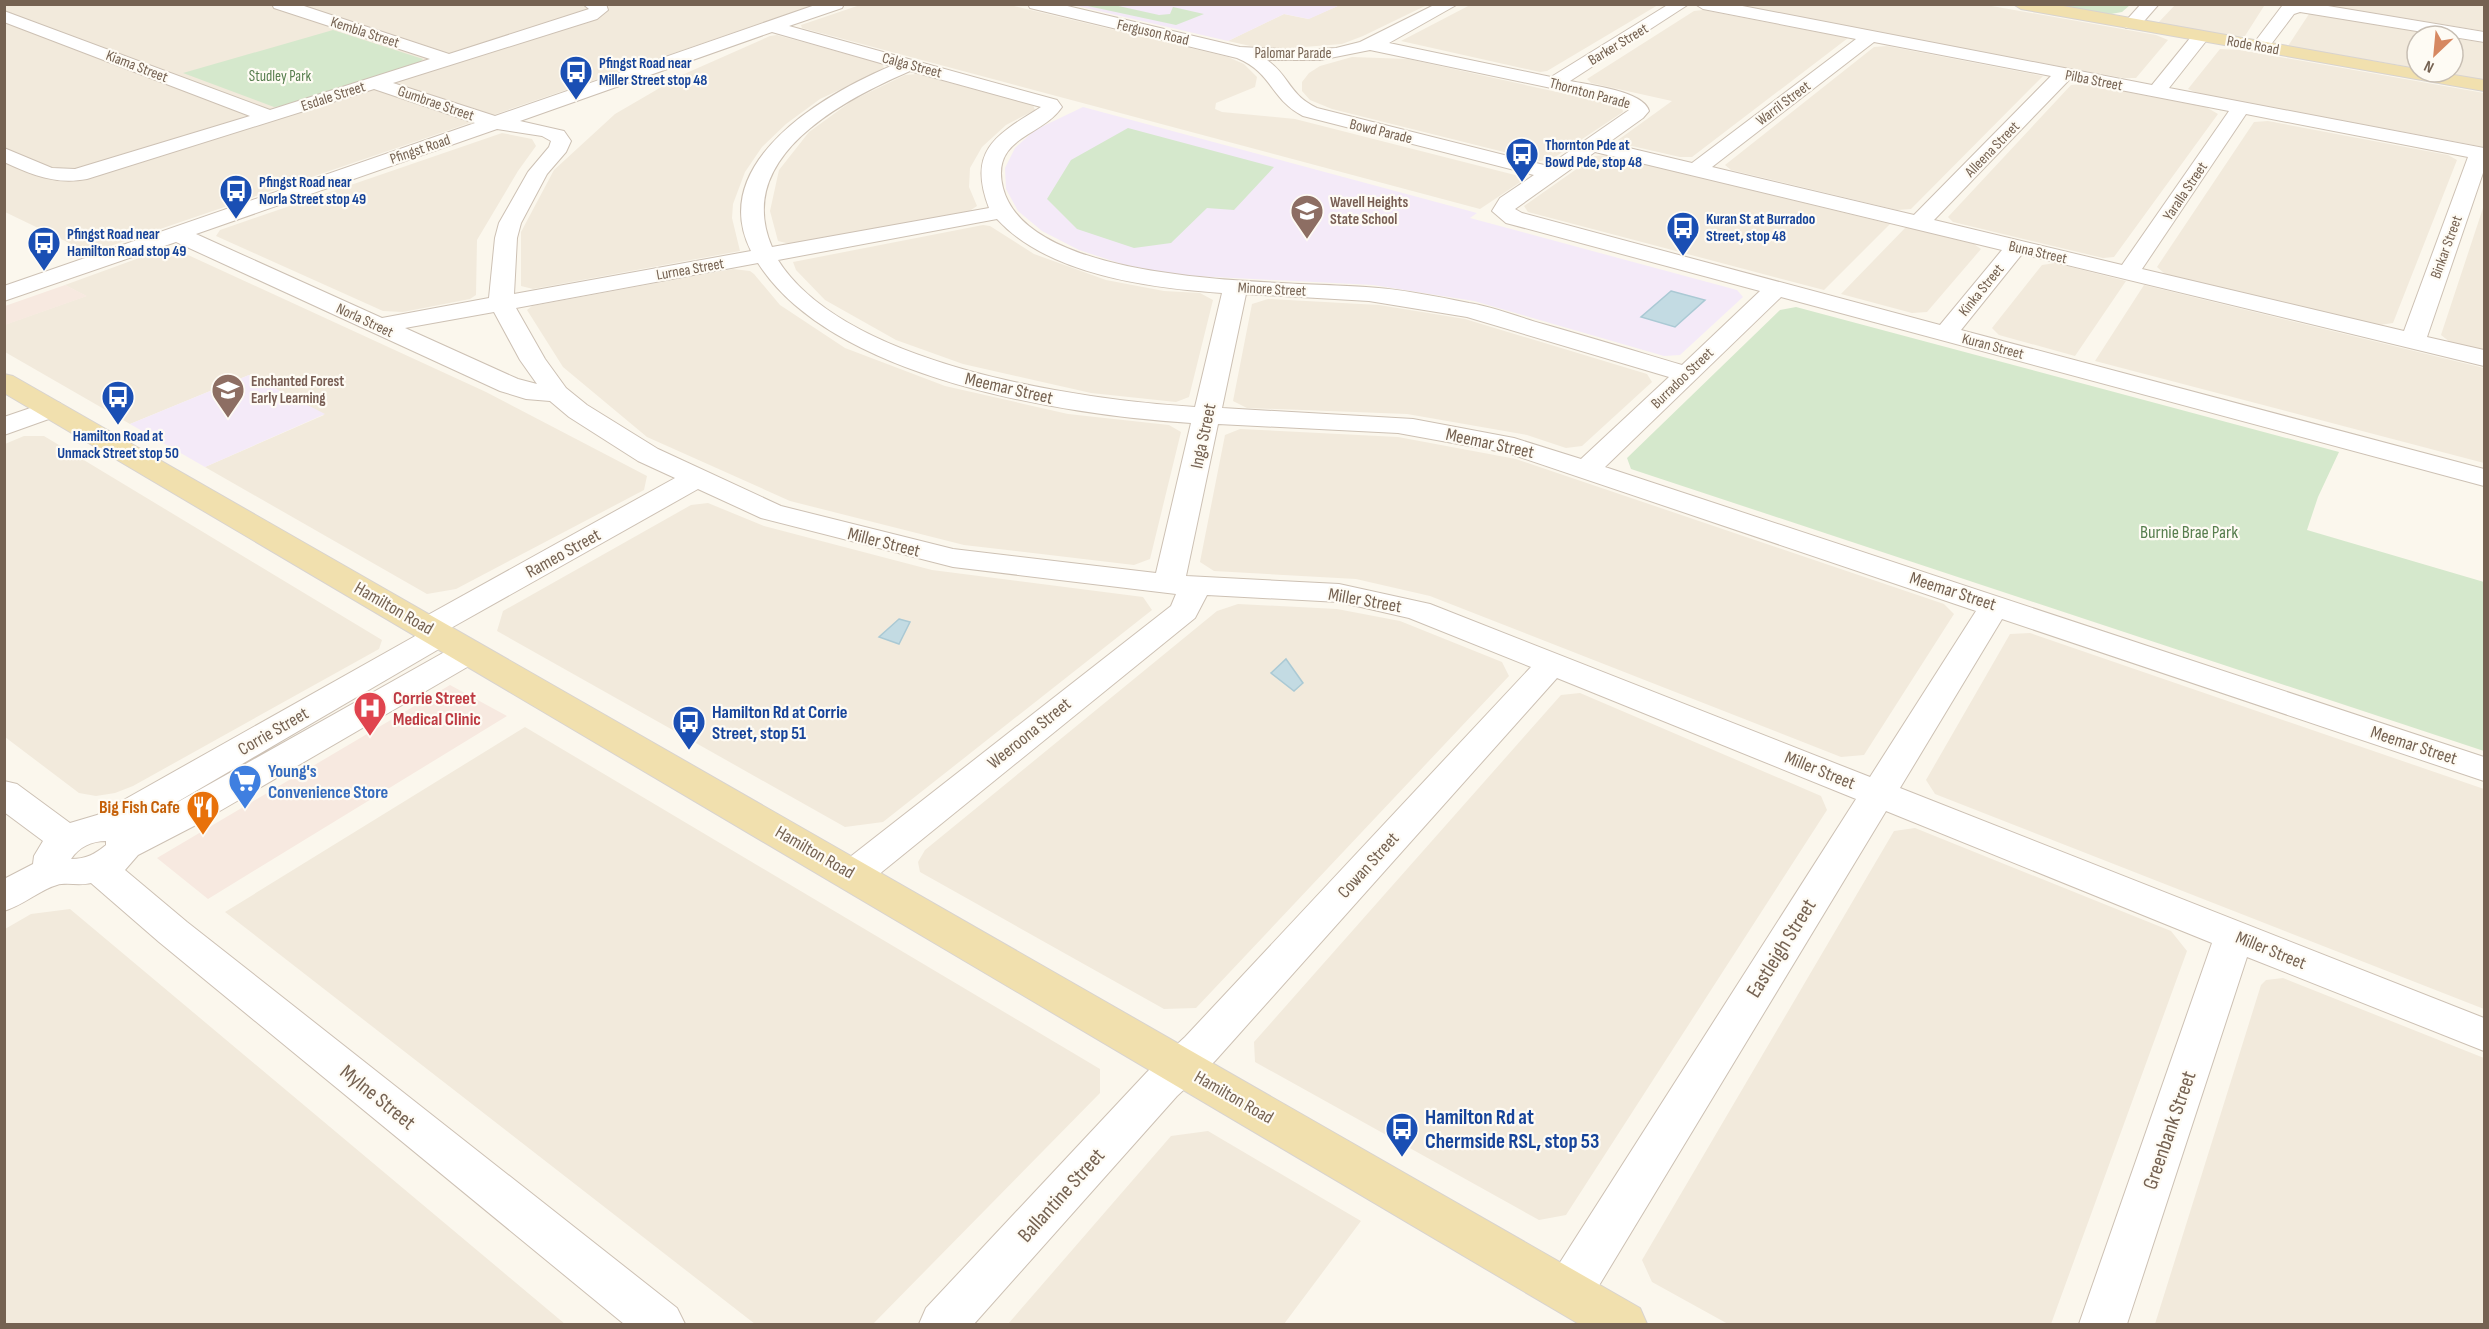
<svg xmlns="http://www.w3.org/2000/svg" width="2489" height="1329" viewBox="0 0 2489 1329" font-family="'Sofia Sans Condensed',sans-serif">
<style>
.residential{fill:#f2eadc}
.commercial{fill:#f7e9e0}
.education{fill:#f4eaf8}
.green{fill:#d5e8cc}
.water{fill:#c3dbe3;stroke:#aac9d4;stroke-width:1.5}
.lines{fill:none;stroke-linecap:round;stroke-linejoin:round}
.minor-casing{stroke:#cdc1b4;stroke-width:2}
.major-casing{stroke:#d8d3cf;stroke-width:2}
.minor{fill:#fff;fill-rule:evenodd}
.major{fill:#f1e0ae;fill-rule:evenodd}
.labels{text-anchor:middle;stroke-width:4.5;stroke-linejoin:round;paint-order:stroke}
.far-street-label{font-size:15px;fill:#756252;stroke:#fefbf4}
.far-transit-label{font-size:15px;font-weight:bold;fill:#164399;stroke:#fefbf4;text-anchor:start}
.far-park-label{font-size:15px;fill:#577e4e;stroke:#fefbf4}
.far-education-label{font-size:15px;font-weight:bold;fill:#785e54;stroke:#fefbf4;text-anchor:start}
.street-label{font-size:18px;fill:#756252;stroke:#fefbf4}
.park-label{font-size:18px;fill:#577e4e;stroke:#fefbf4}
.health-label{font-size:18px;font-weight:bold;fill:#be3a42;stroke:#fefbf4;text-anchor:start}
.transit-label{font-size:18px;font-weight:bold;fill:#164399;stroke:#fefbf4;text-anchor:start}
.shop-label{font-size:18px;font-weight:bold;fill:#366cbe;stroke:#fefbf4;text-anchor:start}
.food-label{font-size:18px;font-weight:bold;fill:#c56008;stroke:#fefbf4;text-anchor:end}
.near-street-label{font-size:21px;fill:#756252;stroke:#fefbf4}
.near-transit-label{font-size:21px;font-weight:bold;fill:#164399;stroke:#fefbf4;text-anchor:start}
</style>
<rect width="100%" height="100%" fill="#fbf7ed"/>
<path class="residential" d="M1472 4H1658V5L1547 71 1540 72 1401 41Z
M4 5H814L90 253 5 212Z
M860 5H1010L1228 57 1244 64 1257 77 1255 87 1216 103 1215 109 1222 112 1295 119 1519 176 1522 181 1480 209 802 28 801 25Z
M1340 5H1427L1363 36 1342 44 1278 49 1255 47 1228 41 1284 14 1308 19Z
M1727 5H1986L2156 35 2168 40 2136 78H2123Z
M2175 5H2269L2264 6 2245 36 2234 37 2158 23Z
M2322 5H2484V31Z
M1703 10 1848 38 1692 157H1680L1623 144 1618 140 1672 101 1591 83 1587 79 1694 11Z
M2309 14 2444 36H2417V68L2288 46Z
M777 35 883 64 884 69 820 99 786 124 762 147 745 172 733 204 732 218 740 251 533 289 521 286V232L554 170 615 114 682 75 770 36Z
M2453 38 2484 43V80L2438 72H2453Z
M1887 46 2043 76 1911 209 1897 210 1731 170 1725 165 1874 47Z
M2220 49 2240 50 2484 93V147L2200 94 2188 89Z
M1352 57 1408 59 1616 105 1622 107 1623 112 1552 159 1540 161 1332 109 1310 100 1302 91V82L1309 73 1320 66Z
M917 74 1033 105 1035 110 1006 125 982 147 970 168 969 187 977 206 968 212 790 244 778 241 770 211 779 170 809 132 853 100 905 75Z
M2085 84 2206 107 2218 114 2114 257 2103 258 1953 222 1948 217 2071 85Z
M2268 121 2448 155 2457 160 2393 323 2379 325 2165 274 2157 267 2254 122Z
M502 133 532 139 536 146 518 171 477 240 476 295 470 299 403 312 383 311 216 236 220 230Z
M1608 155 1890 224 1824 290 1528 212 1524 206 1595 156Z
M2484 205V350L2450 342 2441 335Z
M983 225 990 226 1034 254 1106 280 1164 291 1200 293 1213 300 1189 397 1176 402 1091 393 963 364 896 340 825 300 796 270 793 262Z
M1906 227 1974 244 1981 249 1927 312 1912 313 1841 294Z
M175 249 486 392 647 476 644 490 456 589 427 594 205 467 324 415 249 375 130 424 5 352 4 325 86 296 65 285 161 250Z
M2055 263 2126 281 2075 356 1999 335 1992 328 2042 265Z
M733 269 750 271 754 274 780 305 845 348 945 386 1068 414 1169 425 1181 432 1150 559 1134 565 964 545 790 501 647 437 563 367 527 310 532 306Z
M2144 285 2484 368V463L2095 361Z
M1268 299 1379 305 1465 319 1647 374 1652 382 1582 446 1566 448 1527 435 1407 414 1247 408 1233 401 1252 304Z
M1240 429 1398 437 1516 459 1944 604 1954 614 1864 755 1841 757 1430 596 1356 579 1214 571 1200 562 1225 435Z
M24 436H44L382 640 379 649 133 786 115 793 96 796 79 793 5 737V444Z
M708 503 764 526 932 570 1143 597 1152 610 883 822 845 827 497 631 503 611 691 505Z
M1238 604 1337 609 1400 621 1502 662 1509 676 1196 1008 1164 1009 920 872 918 862 925 850 1217 611Z
M2030 633 2484 789V1009L1935 794 1926 780 2010 634Z
M1580 693 1821 796 1827 810 1566 1215 1539 1220 1255 1062 1254 1042 1561 695Z
M525 727 1100 1069V1093L873 1324H755L225 912Z
M1915 828 2171 931 2187 951 2051 1324H1728L1652 1282 1642 1260 1894 831Z
M70 909 565 1324H5V929L31 914Z
M2283 978 2484 1058V1324H2155L2261 985 2266 980Z
M1208 1131 1361 1221 1284 1324H1008L1171 1136Z"/>
<path class="commercial" d="M65 285 87 296 5 325V306Z
M450 685 507 716 208 899 157 858Z"/>
<path class="education" d="M1073 5H1340L1309 19 1284 14 1228 41Z
M1083 107 1477 213 1470 218 1737 290 1743 297 1680 355 1664 356 1474 301 1373 285 1175 275 1122 264 1079 250 1042 231 1018 211 1006 189 1005 168 1015 148 1035 130Z
M249 375 325 414 205 467 130 424Z"/>
<path class="green" d="M1083 5H1114L1159 15 1170 14 1173 7 1204 14 1176 25Z
M2053 5H2130L2122 12 2111 14Z
M333 30 423 59 419 63 283 106 274 107 183 73Z
M1128 128 1274 167 1234 210 1207 208 1171 243 1134 248 1077 229 1047 199 1071 160Z
M1796 307 2339 452 2318 497 2307 530 2484 582V751L1631 469 1627 458 1780 310Z"/>
<path class="water" d="M1671 291 1705 300 1675 327 1641 317Z
M899 619 910 622 899 644 879 637Z
M1286 659 1303 683 1294 691 1271 673Z"/>
<g class="lines">
<g class="minor-casing">
<path id="minor" d="M272 4H298L449 54 589 9 583 4H606L608 10 597 19 393 83 495 116 818 4H844L842 8 789 26 1057 100 1062 107C1042 137 990 137 1003 188 1029 287 1283 281 1366 287 1400 289 1435 296 1469 303 1494 307 1518 317 1543 324 1589 337 1635 351 1682 365L1760 291 1506 223 1492 211 1500 198 1534 175 1303 116C1270 99 1273 73 1237 58L1030 8 1028 4H1059L1240 47 1304 50 1336 48 1360 42 1436 4H1458L1389 43 1551 77 1669 4H1689L1570 81C1589 85 1644 91 1649 111L1643 118 1608 143 1692 163 1856 39 1703 9 1695 4H1732L2152 85 2195 32H2207L2210 36 2169 88 2484 148V170L2427 337 2484 350V366L2022 254 1961 330 2484 469V486L1781 297 1605 467 2484 757V781L2002 619 1900 788 2484 1018V1051L2247 957 2127 1324H2079L2212 943 1886 811 1586 1307 1569 1313 1552 1307 1545 1291 1552 1275 1856 799 1557 678 1215 1061 1177 1096 974 1324H919L926 1308 1147 1072 1185 1037 1531 667 1409 618 1339 602 1207 595 1195 618 867 884 854 888 841 884 835 874 841 864 1171 606 1176 594 953 567 761 518 698 489 451 628 456 635 451 642 153 816 457 645 469 642 481 645 485 652 481 659 194 826 138 855 125 870 187 922 677 1308 685 1324H624L159 942 91 883C80 886 66 882 57 885 41 889 24 905 4 911V879L33 864 34 856 43 841 4 812V781L17 784 70 823 97 815 417 635 412 628 417 621 675 478 638 461 569 417 550 401 526 399 500 391 176 242 4 301V286L475 123 374 89 87 179C56 185 32 175 4 162V148L52 168 75 169 250 116 4 22V11L270 110 430 59 274 8ZM772 32 891 66C825 94 706 162 751 251L514 294 517 238 521 223 547 174 566 152 571 141 564 131 520 121ZM1874 42 2051 76 1914 215 1712 167ZM1370 50 1613 101 1629 110 1548 166 1317 108C1288 94 1290 76 1267 60H1320ZM910 71 1041 107C996 135 967 150 989 208L772 247C733 157 843 100 910 71ZM2069 80 2229 111 2122 265 1934 220ZM2246 114 2468 157 2404 331 2142 269ZM497 129 542 136 551 141 549 147 528 172 499 223 495 238 489 298 382 318 196 234ZM1595 152 2002 250 1940 325 1522 213 1515 209ZM997 219C1048 275 1150 288 1222 293L1195 407C1080 400 845 366 778 260ZM758 263C832 379 1064 415 1191 423L1156 573 953 549 781 506 658 449 587 405 566 388 545 359 516 308ZM1246 294 1369 301 1467 317 1669 377 1581 459 1514 438 1413 419 1222 408ZM494 312 520 360 537 384 518 379 405 328ZM1218 424 1398 433 1508 453 1976 611 1870 777 1430 604 1339 584 1186 576ZM106 841V845C95 854 86 859 71 859 79 847 92 841 106 841Z
M2141 4H2159L2138 28H2126L2123 24Z
M2290 4H2316L2484 32V42L2300 12 2294 14 2266 51H2254L2251 47 2282 6Z
M51 401 60 403 64 409 60 415 4 435V417Z"/>
</g>
<g class="major-casing">
<path id="major" d="M2013 4H2052L2417 69V72H2436L2484 80V91L2021 9Z
M4 374 13 376 1640 1308 1647 1324H1579L4 393Z"/>
</g>
<use href="#minor" class="minor"/>
<use href="#major" class="major"/>
</g>
<defs>
<g id="bus-pin" transform="scale(1.725)"><path d="M0 17L-7.5 6A9.5 9.5 0 1 1 7.5 6Z" fill="#1a4fb4" stroke="#fefbf4"/><path d="M-5-6H5V4H4V6H2V4H-2V6H-4V4H-5ZM-3.5-4V0h7V-4ZM-3.5 1.2v1.5H-2V1.2ZM2 1.2v1.5H3.5V1.2Z" fill="#fff"/></g>
<g id="school-pin" transform="scale(1.725)"><path d="M0 17L-7.5 6A9.5 9.5 0 1 1 7.5 6Z" fill="#8d6e63" stroke="#fefbf4"/><path d="M0-5L7-2L0 1L-7-2ZM-4 1L0 2.5L4 1V4Q0 6-4 4Z" fill="#fff"/></g>
<g id="hospital-pin" transform="scale(1.725)"><path d="M0 17L-7.5 6A9.5 9.5 0 1 1 7.5 6Z" fill="#e0444e" stroke="#fefbf4"/><path d="M-5-5h3v3.5h4V-5h3V5h-3V1.5h-4V5h-3Z" fill="#fff"/></g>
<g id="supermarket-pin" transform="scale(1.725)"><path d="M0 17L-7.5 6A9.5 9.5 0 1 1 7.5 6Z" fill="#3f7fe0" stroke="#fefbf4"/><path d="M-6-5.5h2.5l.6 2H6L4.5 2H-2.5L-4.4-4H-6ZM-1.5 3.2a1.3 1.3 0 1 0 .1 0ZM3 3.2a1.3 1.3 0 1 0 .1 0Z" fill="#fff"/></g>
<g id="restaurant-pin" transform="scale(1.725)"><path d="M0 17L-7.5 6A9.5 9.5 0 1 1 7.5 6Z" fill="#e8710a" stroke="#fefbf4"/><path d="M-5-6h1v4h1v-4h1v4h1v-4h1v5L-1.5 .5V6h-2V.5L-5-1ZM5-6V6H3V1.5H1.5Q1.5-4 5-6Z" fill="#fff"/></g>
</defs>
<g fill-rule="evenodd">
<use href="#bus-pin" x="576" y="72"/>
<use href="#bus-pin" x="1522" y="154"/>
<use href="#bus-pin" x="236" y="191"/>
<use href="#school-pin" x="1307" y="211"/>
<use href="#bus-pin" x="1683" y="228"/>
<use href="#bus-pin" x="44" y="243"/>
<use href="#school-pin" x="228" y="390"/>
<use href="#bus-pin" x="118" y="397"/>
<use href="#hospital-pin" x="370" y="708"/>
<use href="#bus-pin" x="689" y="722"/>
<use href="#supermarket-pin" x="245" y="781"/>
<use href="#restaurant-pin" x="203" y="807"/>
<use href="#bus-pin" x="1402" y="1129"/>
</g>
<g class="labels">
<g class="far-street-label">
<text transform="translate(365 32) rotate(18)" y="5">Kembla Street</text>
<text transform="translate(1153 32) rotate(13)" y="5">Ferguson Road</text>
<text transform="translate(1618 44) rotate(-31)" y="5">Barker Street</text>
<text transform="translate(2253 45) rotate(10)" y="5">Rode Road</text>
<text x="1293" y="58">Palomar Parade</text>
<text transform="translate(912 65) rotate(15)" y="5">Calga Street</text>
<text transform="translate(137 66) rotate(21)" y="5">Kiama Street</text>
<text transform="translate(2094 80) rotate(11)" y="5">Pilba Street</text>
<text transform="translate(1590 93) rotate(15)" y="5">Thornton Parade</text>
<text transform="translate(333 96) rotate(-18)" y="5">Esdale Street</text>
<text transform="translate(436 103) rotate(19)" y="5">Gumbrae Street</text>
<text transform="translate(1783 103) rotate(-37)" y="5">Warril Street</text>
<text transform="translate(1381 131) rotate(14)" y="5">Bowd Parade</text>
<text transform="translate(420 149) rotate(-19)" y="5">Pfingst Road</text>
<text transform="translate(1992 149) rotate(-46)" y="5">Alleena Street</text>
<text transform="translate(2185 191) rotate(-56)" y="5">Yaralla Street</text>
<text transform="translate(2446 247) rotate(-70)" y="5">Binkar Street</text>
<text transform="translate(2038 252) rotate(13)" y="5">Buna Street</text>
<text transform="translate(690 269) rotate(-10)" y="5">Lurnea Street</text>
<text transform="translate(1272 289) rotate(3)" y="5">Minore Street</text>
<text transform="translate(1981 290) rotate(-51)" y="5">Kinka Street</text>
<text transform="translate(365 320) rotate(25)" y="5">Norla Street</text>
<text transform="translate(1993 346) rotate(15)" y="5">Kuran Street</text>
<text transform="translate(1682 378) rotate(-44)" y="5">Burradoo Street</text>
</g>
<g class="far-transit-label">
<text x="599" y="68">Pfingst Road near<tspan x="599" dy="17">Miller Street stop 48</tspan></text>
<text x="1545" y="150">Thornton Pde at<tspan x="1545" dy="17">Bowd Pde, stop 48</tspan></text>
<text x="259" y="187">Pfingst Road near<tspan x="259" dy="17">Norla Street stop 49</tspan></text>
<text x="1706" y="224">Kuran St at Burradoo<tspan x="1706" dy="17">Street, stop 48</tspan></text>
<text x="67" y="239">Pfingst Road near<tspan x="67" dy="17">Hamilton Road stop 49</tspan></text>
<text x="118" y="441" text-anchor="middle">Hamilton Road at<tspan x="118" dy="17">Unmack Street stop 50</tspan></text>
</g>
<g class="far-park-label">
<text x="280" y="81">Studley Park</text>
</g>
<g class="far-education-label">
<text x="1330" y="207">Wavell Heights<tspan x="1330" dy="17">State School</tspan></text>
<text x="251" y="386">Enchanted Forest<tspan x="251" dy="17">Early Learning</tspan></text>
</g>
<g class="street-label">
<text transform="translate(1009 388) rotate(13)" y="6">Meemar Street</text>
<text transform="translate(1203 436) rotate(-78)" y="6">Inga Street</text>
<text transform="translate(1490 443) rotate(12)" y="6">Meemar Street</text>
<text transform="translate(884 542) rotate(14)" y="6">Miller Street</text>
<text transform="translate(563 553) rotate(-29)" y="6">Rameo Street</text>
<text transform="translate(1953 591) rotate(18)" y="6">Meemar Street</text>
<text transform="translate(1365 600) rotate(10)" y="6">Miller Street</text>
<text transform="translate(394 608) rotate(30)" y="6">Hamilton Road</text>
<text transform="translate(273 731) rotate(-30)" y="6">Corrie Street</text>
<text transform="translate(1029 733) rotate(-39)" y="6">Weeroona Street</text>
<text transform="translate(2414 745) rotate(18)" y="6">Meemar Street</text>
<text transform="translate(1820 770) rotate(22)" y="6">Miller Street</text>
<text transform="translate(815 852) rotate(30)" y="6">Hamilton Road</text>
<text transform="translate(1368 865) rotate(-48)" y="6">Cowan Street</text>
<text transform="translate(2271 950) rotate(22)" y="6">Miller Street</text>
<text transform="translate(1234 1097) rotate(30)" y="6">Hamilton Road</text>
</g>
<g class="park-label">
<text x="2189" y="538">Burnie Brae Park</text>
</g>
<g class="health-label">
<text x="393" y="704">Corrie Street<tspan x="393" dy="21">Medical Clinic</tspan></text>
</g>
<g class="transit-label">
<text x="712" y="718">Hamilton Rd at Corrie<tspan x="712" dy="21">Street, stop 51</tspan></text>
</g>
<g class="shop-label">
<text x="268" y="777">Young's<tspan x="268" dy="21">Convenience Store</tspan></text>
</g>
<g class="food-label">
<text x="180" y="813">Big Fish Cafe</text>
</g>
<g class="near-street-label">
<text transform="translate(1781 948) rotate(-58)" y="7">Eastleigh Street</text>
<text transform="translate(378 1097) rotate(39)" y="7">Mylne Street</text>
<text transform="translate(2169 1130) rotate(-71)" y="7">Greenbank Street</text>
<text transform="translate(1061 1195) rotate(-48)" y="7">Ballantine Street</text>
</g>
<g class="near-transit-label">
<text x="1425" y="1124">Hamilton Rd at<tspan x="1425" dy="24">Chermside RSL, stop 53</tspan></text>
</g>
</g>
<rect width="2489" height="1329" fill="none" stroke="#756252" stroke-width="12"/>
<g transform="translate(2435 54) rotate(206)"><circle r="28" fill="#fefbf4" stroke="#c7beb3" stroke-width="1.5"/>
<path d="M0-4.5L10 22L0 15L-10 22Z" fill="#d68861"/>
<text y="-9" font-size="16" font-weight="bold" text-anchor="middle" fill="#756252">N</text>
</g>
</svg>
